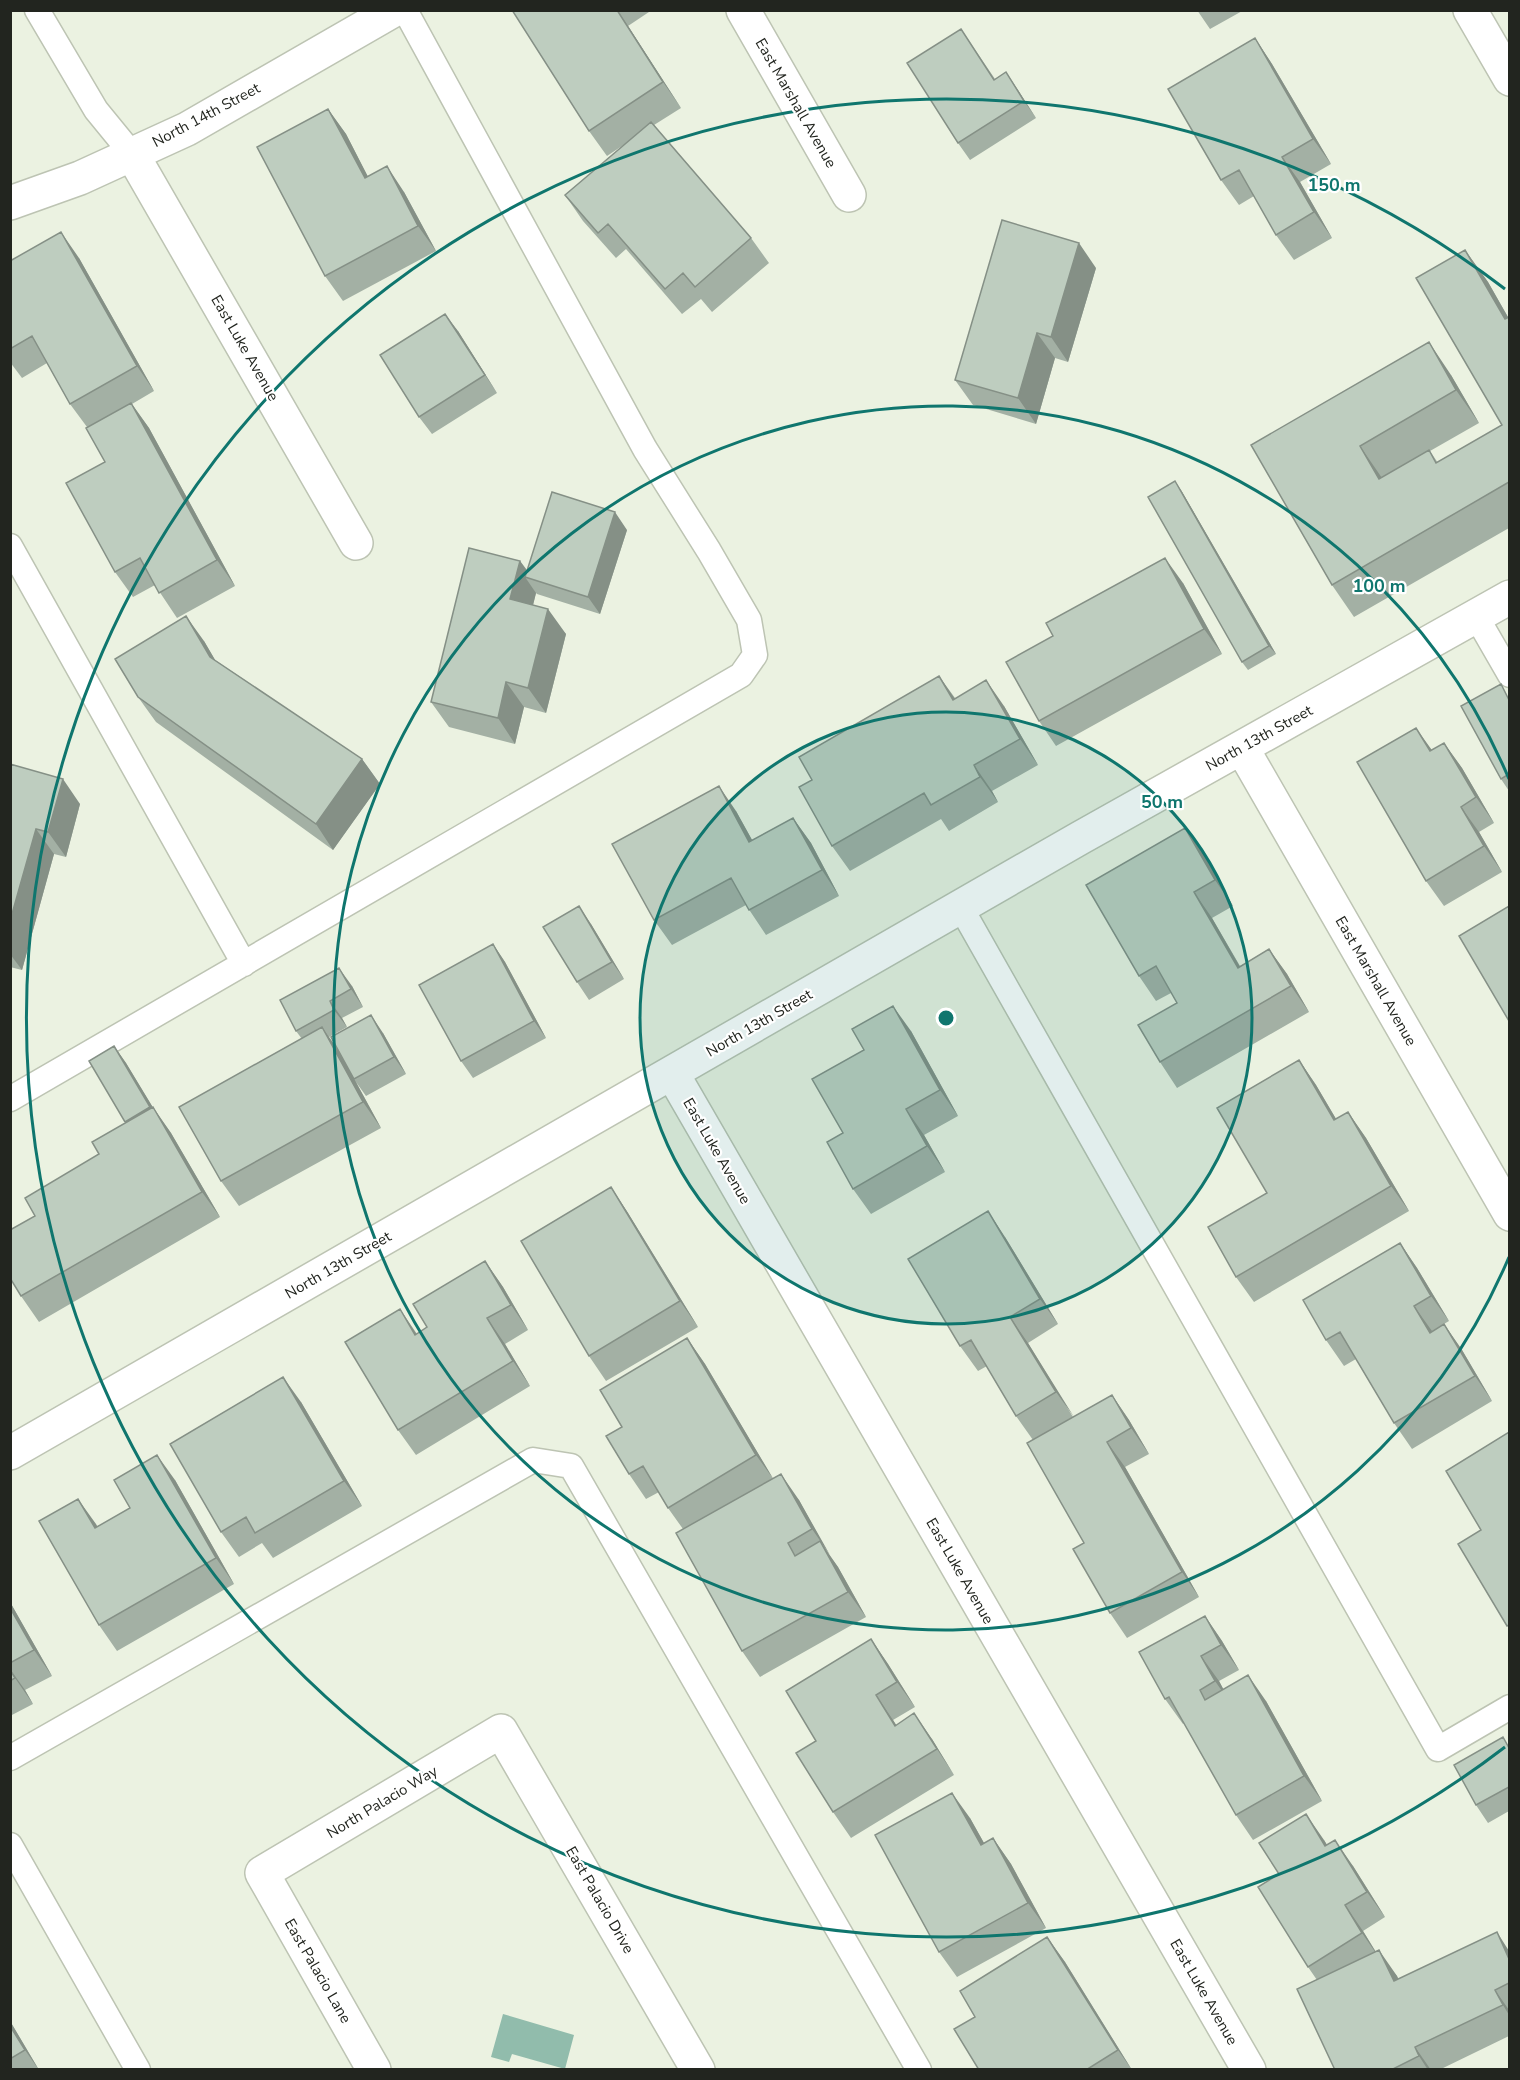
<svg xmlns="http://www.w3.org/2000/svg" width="1520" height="2080" viewBox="0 0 1520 2080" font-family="'Nunito Sans',sans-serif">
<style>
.water{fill:#91bcac}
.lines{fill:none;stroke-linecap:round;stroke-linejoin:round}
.service-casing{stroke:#bdc4b3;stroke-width:27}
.minor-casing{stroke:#bdc4b3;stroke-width:36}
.secondary-casing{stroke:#bdc4b3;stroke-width:36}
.service{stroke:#fff;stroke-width:24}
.minor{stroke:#fff;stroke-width:33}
.secondary{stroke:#fff;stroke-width:33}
.wall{fill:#a3b0a4}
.shaded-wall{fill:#859086}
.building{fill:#becdbf;stroke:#859086;stroke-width:1.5}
.ring{fill:none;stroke:#0f766e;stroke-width:3}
.labels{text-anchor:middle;stroke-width:4.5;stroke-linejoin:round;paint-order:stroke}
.street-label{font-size:15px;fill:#22251f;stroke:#fff}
.centre{fill:#0f766e;stroke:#fff;stroke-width:3}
.ring-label{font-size:18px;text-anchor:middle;font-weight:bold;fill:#0f766e;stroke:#fff;stroke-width:4.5;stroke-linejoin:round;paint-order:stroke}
</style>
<rect width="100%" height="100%" fill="#ebf2e1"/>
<path class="water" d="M503 2014 574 2035 565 2069 512 2054 509 2062 491 2057Z"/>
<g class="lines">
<g class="service-casing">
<path id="service" d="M37 10 96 110 132 154
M10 546 244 964
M1476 616 1510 675
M960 906 1438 1749 1510 1707
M10 1099 741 675 755 655 749 620 709 551 645 449 405 10
M10 1758 533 1460 571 1466 919 2070
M10 1845 138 2070"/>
</g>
<g class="minor-casing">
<path id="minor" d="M743 10 849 195
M132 154 356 543
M10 203 80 178 187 129 394 10
M1242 748 1510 1214
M672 1073 1249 2070
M10 1453 1080 838 1510 597
M374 2070 262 1873 501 1731 698 2070"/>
</g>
<g class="secondary-casing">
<path id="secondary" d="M1470 10 1510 79"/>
</g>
<use href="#service" class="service"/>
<use href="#minor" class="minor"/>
<use href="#secondary" class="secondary"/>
</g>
<path class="wall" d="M512 10H652L628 26 681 108 654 125 751 238 769 263 712 312 701 299 682 314 626 249 616 258 583 221 565 195 625 144 607 156 589 131Z
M1197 10H1244L1210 29Z
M961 29 995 79 1006 72 1036 118 970 160 958 143Z
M1255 38 1272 64 1331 164 1300 182 1332 238 1294 260 1276 235 1254 196 1239 205 1221 180Z
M328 109 346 134 368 177 404 192 436 251 343 301 325 276Z
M1465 250 1488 282 1508 317H1509V528L1354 617 1332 585 1251 445 1451 375 1479 423 1430 451 1438 463 1502 425Z
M79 258 154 391 132 404 149 428 235 586 177 618 155 585 133 597 115 572 105 462 87 427 70 404 47 363 22 378 10 362V261Z
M1096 268 1068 362 1055 358 1036 424 973 405 955 380Z
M458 331 497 393 432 434 419 417Z
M1181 490 1276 654 1248 670 1242 662Z
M627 530 600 614 537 594 536 593 533 605 566 634 546 713 524 707 515 744 449 727 431 702 520 561 527 570Z
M1183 583 1222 654 1056 746 1039 721 1053 636Z
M204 641 215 660 362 759 380 784 333 850 156 722 138 697Z
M939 676 955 698 1004 706 1038 765 992 791 998 802 949 831 941 819 850 871 832 846 812 780Z
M1509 697V791L1501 779Z
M1444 743 1462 768 1494 823 1479 832 1502 872 1444 906 1426 881 1432 750Z
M10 764 80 804 66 857 54 854 22 970 10 967Z
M736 811 752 840 793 818 811 843 839 896 766 935 746 905 672 945 654 920Z
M1203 853 1233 906 1212 918 1240 966 1269 949 1287 974 1309 1012 1177 1088 1160 1062 1177 1003 1171 993 1156 1001 1139 976Z
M591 924 624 979 589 1000 577 982Z
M493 944 505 962 546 1038 473 1078 461 1061Z
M352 986 363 1007 342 1018 347 1027 329 1037 339 1051 383 1033 406 1074 366 1096 356 1082 381 1128 239 1206 221 1181 302 1039 296 1031 280 1000Z
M911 1031 958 1116 924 1135 945 1172 871 1214 853 1189 843 1133Z
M114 1046 126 1063 153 1108 171 1133 220 1217 39 1322 21 1296 35 1216 99 1154 126 1123 89 1061Z
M1299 1060 1316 1085 1336 1119 1348 1112 1366 1138 1409 1211 1254 1302 1236 1277 1267 1193Z
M611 1187 628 1213 698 1327 606 1381 589 1356Z
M1005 1237 1058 1324 1028 1343 1073 1417 1112 1395 1129 1420 1149 1454 1125 1467 1199 1597 1127 1638 1110 1613 1084 1543 1033 1440 1016 1416 987 1366 978 1371 960 1346Z
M1400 1243 1417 1268 1449 1321 1432 1331 1444 1324 1462 1350 1492 1401 1412 1449 1394 1423 1356 1359 1344 1366 1326 1340Z
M485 1261 503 1287 528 1330 505 1344 530 1386 416 1455 398 1430 400 1309 417 1334 427 1327Z
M687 1338 705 1364 773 1479 799 1500 829 1555 838 1567 866 1617 760 1677 742 1651 683 1529 668 1508 659 1492 646 1499 629 1474 622 1427Z
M301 1402 362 1506 273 1558 262 1543 239 1557 221 1532Z
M175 1480 234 1584 117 1651 99 1625Z
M10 1602 52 1676 25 1690 33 1704 10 1716Z
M1205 1616 1222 1641 1239 1670 1219 1681 1223 1689 1266 1701 1322 1801 1253 1840 1236 1815 1184 1723 1183 1724 1165 1699Z
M871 1639 888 1664 915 1707 893 1720 896 1725 932 1739 954 1775 851 1838 833 1812 816 1741Z
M1509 1746V1811L1488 1823 1476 1805Z
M970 1818 984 1843 993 1838 1011 1864 1046 1928 957 1977 939 1952Z
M1324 1840 1327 1845 1353 1866 1385 1917 1363 1931 1376 1952 1397 1976 1398 1979 1509 1951V2036L1439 2070H1335L1317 1980 1308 1967 1279 1874Z
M1047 1937 1065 1962 1132 2070H979L975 2017Z
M10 2021 39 2070H10Z"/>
<path class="shaded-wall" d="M617 10 628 26 681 108 663 82Z
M1255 38 1272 64 1331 164 1313 139Z
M1006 72 1018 90 1036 118 1024 101Z
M328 109 346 134 382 204 365 178Z
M1282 157 1300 182 1332 238 1314 212Z
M387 166 404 192 436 251 418 226Z
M61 232 79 258 154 391 137 366Z
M1079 243 1096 268 1068 362 1051 337Z
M1465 250 1488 282 1509 319H1505Z
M445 314 458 331 497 393 485 375Z
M1037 333 1055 358 1036 424 1018 398Z
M1429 342 1451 375 1479 423 1456 390Z
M131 403 149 428 235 586 217 560Z
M1360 446 1382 478 1379 479Z
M1175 481 1181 490 1276 654 1269 646Z
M615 512 627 530 600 614 588 597Z
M1165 558 1183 583 1222 654 1204 629Z
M520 561 533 579 525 577 536 593 528 625 510 599Z
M548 609 566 634 546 713 528 688Z
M186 616 204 641 228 682 210 657Z
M939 676 957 702 953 700Z
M986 680 1004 706 1038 765 1020 739Z
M506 682 524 707 515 744 498 718Z
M1416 728 1434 753 1430 751Z
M1444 743 1462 768 1494 823 1476 797Z
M362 759 380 784 333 850 316 824Z
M974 765 992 791 998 802 980 777Z
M63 779 80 804 66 857 48 832Z
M719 786 736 811 767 867 749 842Z
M1461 807 1479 832 1502 872 1484 846Z
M793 818 811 843 839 896 822 870Z
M1185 828 1203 853 1233 906 1215 880Z
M36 829 54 854 22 970 10 954V921Z
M1194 892 1212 918 1255 993 1238 968Z
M579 906 591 924 624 979 612 962Z
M493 944 505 962 546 1038 534 1021Z
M1269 949 1287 974 1309 1012 1291 986Z
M339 968 352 986 363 1007 351 989Z
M330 1001 342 1018 347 1027 334 1010Z
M893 1006 911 1031 958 1116 940 1090Z
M371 1015 383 1033 406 1074 394 1057Z
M322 1027 340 1053 381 1128 363 1102Z
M114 1046 126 1063 163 1124 150 1107Z
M1299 1060 1316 1085 1352 1146 1334 1120Z
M153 1107 171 1133 220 1217 202 1192Z
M906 1109 924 1135 945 1172 927 1146Z
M1348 1112 1366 1138 1409 1211 1391 1186Z
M611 1187 628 1213 698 1327 680 1301Z
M988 1211 1005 1237 1058 1324 1040 1299Z
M1400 1243 1417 1268 1449 1321 1431 1296Z
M485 1261 503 1287 528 1330 511 1305Z
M1414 1306 1432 1331 1430 1333Z
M400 1309 417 1335H415Z
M1010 1317 1028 1343 1074 1417 1056 1392Z
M487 1318 505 1344 530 1386 513 1361Z
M1444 1324 1462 1350 1492 1401 1475 1376Z
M687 1338 705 1364 774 1480 756 1455Z
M283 1377 301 1402 362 1506 344 1481Z
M1112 1395 1129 1420 1149 1454 1131 1428Z
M1107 1442 1125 1467 1199 1597 1182 1572Z
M157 1455 175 1480 234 1584 216 1558Z
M781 1474 799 1500 830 1555 812 1529Z
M78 1499 96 1524 112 1553 95 1528Z
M820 1541 838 1567 866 1617 848 1592Z
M10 1602 52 1676 34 1650 10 1608Z
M1205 1616 1222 1641 1239 1670 1221 1645Z
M871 1639 888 1664 915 1707 897 1682Z
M1201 1656 1219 1681 1233 1707 1215 1681Z
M10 1669 25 1690 33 1704 15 1678Z
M1248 1675 1266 1701 1322 1801 1304 1776Z
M876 1695 893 1720 913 1751 895 1726Z
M914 1713 932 1739 954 1775 937 1749Z
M952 1793 970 1818 999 1870 981 1845Z
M1306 1814 1324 1840 1343 1872 1325 1846Z
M993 1838 1011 1864 1046 1928 1028 1903Z
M1335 1840 1353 1866 1385 1917 1367 1892Z
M1345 1905 1363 1931 1380 1959 1362 1933Z
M1497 1932 1509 1951V1959Z
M1047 1937 1065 1962 1132 2070 1118 2050Z
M1379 1950 1397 1976 1412 2007 1394 1981Z
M1495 1990 1509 2010V2015L1503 2005Z
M10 2021 39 2070 25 2050 10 2026Z
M1415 2047 1431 2070H1428L1419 2056Z"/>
<path class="building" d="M512 10H617L663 82 589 131Z
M961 29 994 80 1006 72 1024 101 958 143 907 63Z
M1255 38 1313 139 1282 157 1314 212 1276 235 1239 170 1221 180 1168 89Z
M328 109 365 178 387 166 418 226 325 276 257 147Z
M651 122 751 238 695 287 683 273 665 289 608 224 598 233 565 195Z
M1002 220 1079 243 1051 337 1037 333 1018 398 955 380Z
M61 232 137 366 70 404 32 336 10 349V261Z
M1465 250 1505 319 1509 317V482L1332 585 1251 445 1429 342 1456 390 1360 446 1379 479 1429 450 1436 463 1502 425 1416 278Z
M445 314 485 375 419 417 380 355Z
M131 403 217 560 159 593 140 558 115 572 66 483 105 462 86 428Z
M1175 481 1269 646 1242 662 1148 497Z
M552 492 615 512 588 597 525 577Z
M469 548 520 561 510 599 548 609 528 688 506 682 498 718 431 702Z
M1165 558 1204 629 1039 721 1006 662 1053 636 1046 623Z
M186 616 210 657 362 759 316 824 138 697 115 659Z
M939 676 953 700 986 680 1020 739 974 765 980 777 931 805 924 793 832 846 799 787 812 780 799 757Z
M1501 684 1509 700V774L1501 779 1461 706Z
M1416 728 1430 751 1444 743 1476 797 1461 807 1484 846 1426 881 1357 762Z
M10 764 63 779 48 832 36 829 10 921Z
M719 786 749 842 793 818 822 870 749 910 731 878 654 920 612 844Z
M1185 828 1215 880 1194 892 1238 968 1269 949 1291 986 1160 1062 1138 1025 1177 1003 1156 966 1139 976 1086 885Z
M579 906 612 962 577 982 543 927Z
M1509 906V1021L1459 936Z
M493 944 534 1021 461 1061 419 985Z
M339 968 351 989 330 1001 334 1010 296 1031 280 1000Z
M893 1006 940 1090 906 1109 927 1146 853 1189 827 1142 843 1133 812 1079 864 1050 852 1029Z
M371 1015 394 1057 354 1079 331 1037Z
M322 1027 363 1102 221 1181 179 1107Z
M114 1046 150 1107 125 1122 89 1061Z
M1299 1060 1334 1120 1348 1112 1391 1186 1236 1277 1208 1227 1267 1193 1217 1108Z
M153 1107 202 1192 21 1296 10 1278V1230L35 1216 25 1198 99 1154 92 1142Z
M611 1187 680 1301 589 1356 521 1241Z
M988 1211 1040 1299 1010 1317 1056 1392 1016 1416 971 1340 960 1346 908 1259Z
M1400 1243 1431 1296 1414 1306 1430 1333 1444 1324 1475 1376 1394 1423 1340 1332 1326 1340 1303 1300Z
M485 1261 511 1305 487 1318 513 1361 398 1430 345 1342 400 1309 415 1335 427 1327 413 1304Z
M687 1338 756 1455 668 1508 643 1466 629 1474 606 1436 622 1427 600 1390Z
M283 1377 344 1481 255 1533 246 1517 221 1532 170 1444Z
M1112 1395 1131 1428 1107 1442 1182 1572 1110 1613 1073 1549 1084 1543 1027 1443Z
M1509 1432V1625L1507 1626 1458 1544 1481 1530 1446 1471Z
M157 1455 216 1558 99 1625 39 1521 78 1499 95 1528 130 1508 114 1480Z
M781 1474 812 1529 788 1543 795 1556 820 1541 848 1592 742 1651 676 1533Z
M10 1608 34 1650 10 1663Z
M1205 1616 1221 1645 1201 1656 1215 1681 1200 1690 1205 1700 1248 1675 1304 1776 1236 1815 1169 1697 1165 1699 1139 1652Z
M871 1639 897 1682 876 1695 895 1726 914 1713 937 1749 833 1812 796 1753 816 1741 786 1691Z
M10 1670 15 1678 10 1681Z
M1503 1737 1509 1748V1787L1476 1805 1454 1765Z
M952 1793 981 1845 993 1838 1028 1903 939 1952 875 1835Z
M1306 1814 1325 1846 1335 1840 1367 1892 1345 1905 1362 1933 1308 1967 1258 1887 1279 1874 1259 1843Z
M1497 1932 1509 1959V1983L1495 1990 1503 2005 1415 2047 1419 2056 1391 2070H1335L1297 1989 1379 1950 1394 1981Z
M1047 1937 1118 2050 1086 2070H979L954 2029 975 2017 960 1991Z
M10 2026 25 2050 10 2059Z"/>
<circle cx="946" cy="1018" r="306" fill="#0f766e" fill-opacity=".12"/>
<g class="ring">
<circle cx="946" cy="1018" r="306"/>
<path d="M1509 1257A612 612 0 1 1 1509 779"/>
<path d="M1505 1747A919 919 0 1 1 1505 289"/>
</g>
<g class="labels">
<g class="street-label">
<text transform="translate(796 103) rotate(60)" y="5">East Marshall Avenue</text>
<text transform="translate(206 115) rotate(-28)" y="5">North 14th Street</text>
<text transform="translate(245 348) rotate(60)" y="5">East Luke Avenue</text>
<text transform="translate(1259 738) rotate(-29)" y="5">North 13th Street</text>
<text transform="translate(1376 981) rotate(60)" y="5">East Marshall Avenue</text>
<text transform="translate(759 1023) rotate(-30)" y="5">North 13th Street</text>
<text transform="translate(717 1151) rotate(60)" y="5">East Luke Avenue</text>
<text transform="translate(338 1265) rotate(-30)" y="5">North 13th Street</text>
<text transform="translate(960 1571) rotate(60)" y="5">East Luke Avenue</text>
<text transform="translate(382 1802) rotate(-31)" y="5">North Palacio Way</text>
<text transform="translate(600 1900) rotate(60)" y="5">East Palacio Drive</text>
<text transform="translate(318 1971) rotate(60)" y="5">East Palacio Lane</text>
<text transform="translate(1204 1992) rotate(60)" y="5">East Luke Avenue</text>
</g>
</g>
<circle cx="946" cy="1018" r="9" class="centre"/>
<g class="ring-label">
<text x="1334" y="191">150 m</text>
<text x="1379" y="592">100 m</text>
<text x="1162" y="808">50 m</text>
</g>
<rect width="1520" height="2080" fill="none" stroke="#22251f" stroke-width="24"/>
</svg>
